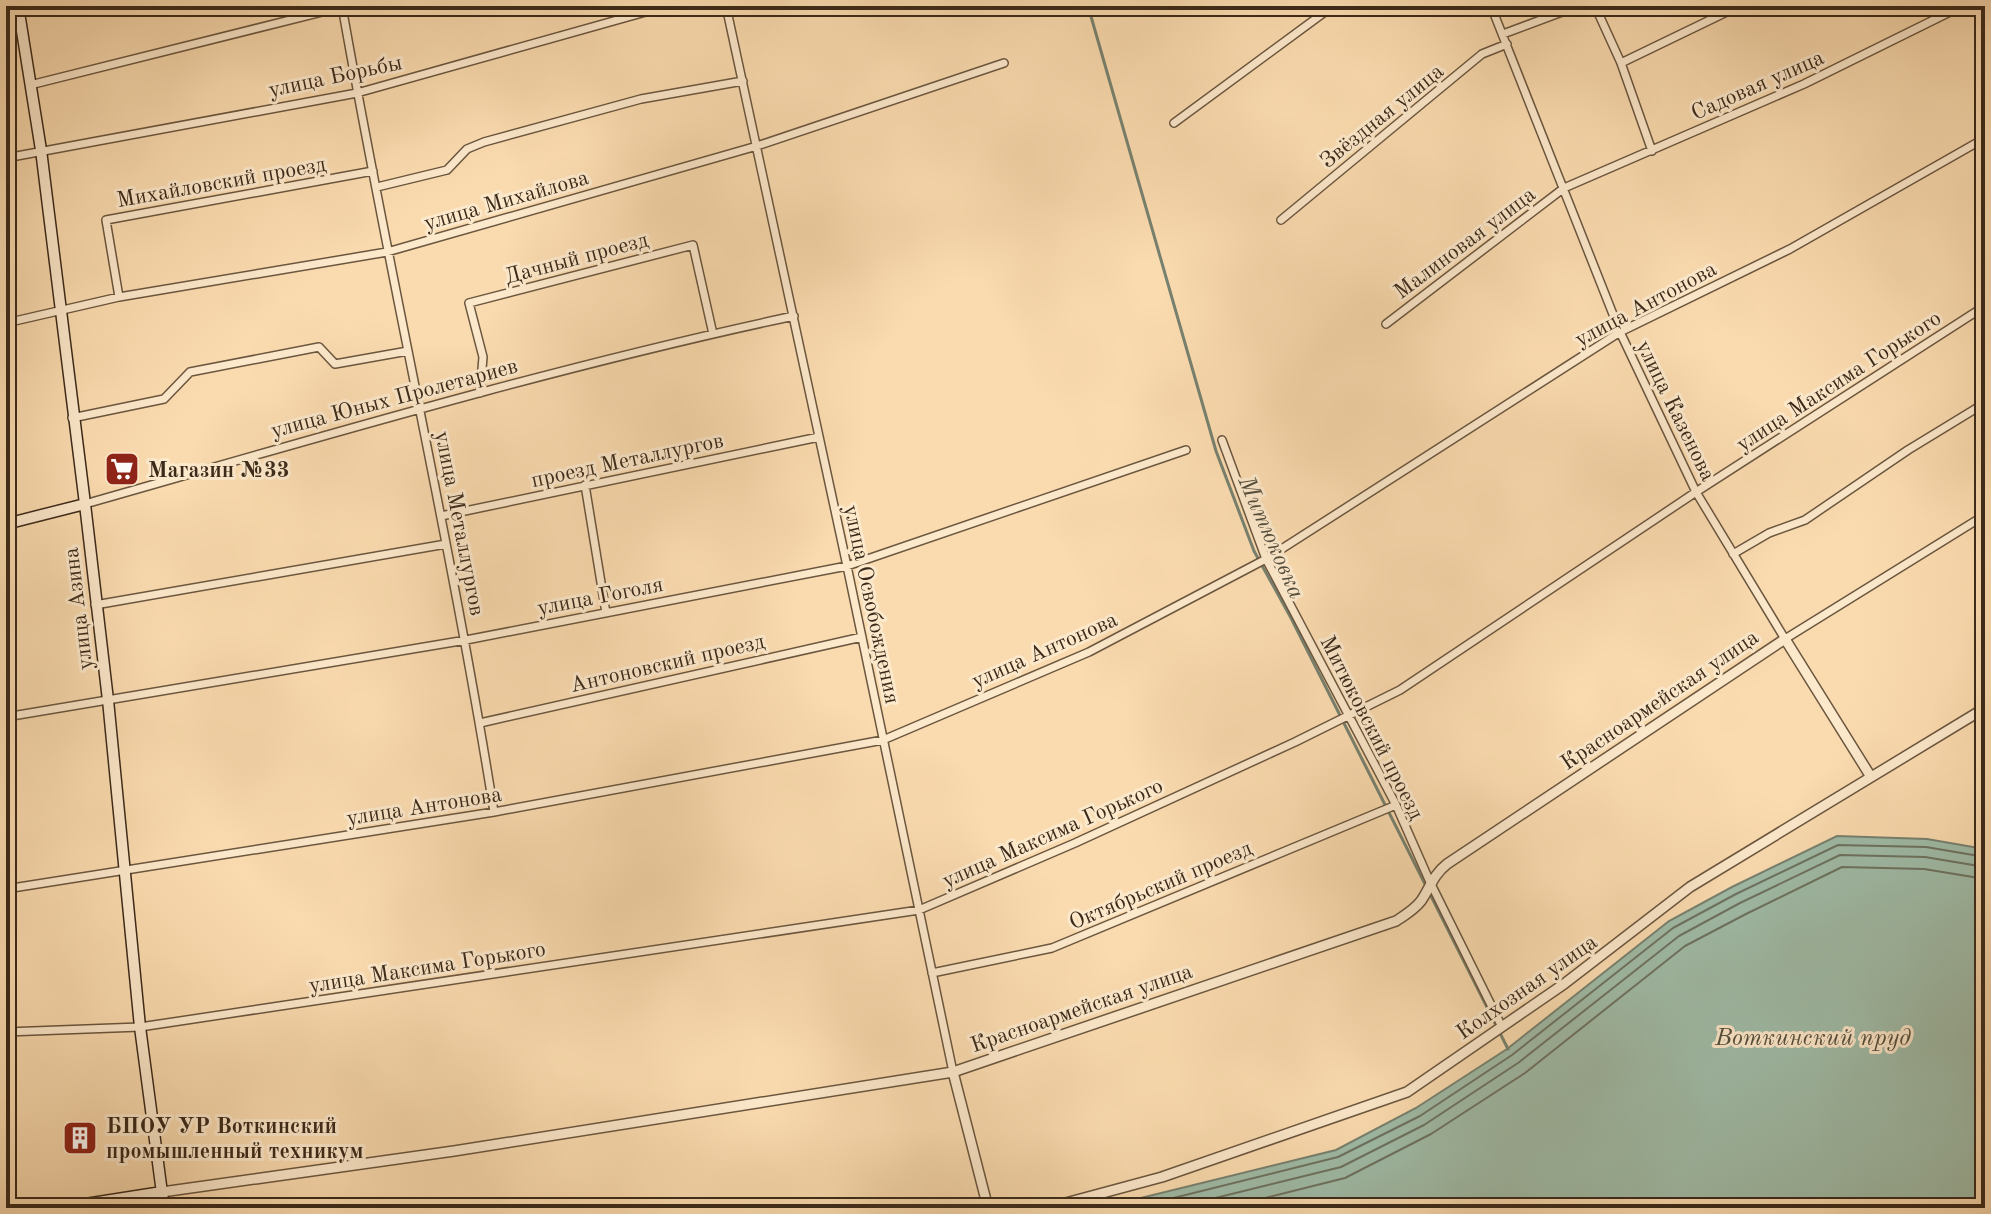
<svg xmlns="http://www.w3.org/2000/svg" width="1991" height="1214" viewBox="0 0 1991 1214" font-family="'Old Standard TT',serif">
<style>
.water{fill:#9fbba7;stroke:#77816f;stroke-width:2}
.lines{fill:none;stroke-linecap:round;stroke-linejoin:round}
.shore{stroke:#6d7260;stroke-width:2}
.stream{stroke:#77816f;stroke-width:3}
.minor-casing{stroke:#6b563f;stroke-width:10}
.tertiary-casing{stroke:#6b563f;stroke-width:12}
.secondary-casing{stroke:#3b2a1a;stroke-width:13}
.minor{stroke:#fce8cb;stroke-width:7}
.tertiary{stroke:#fce8cb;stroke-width:9}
.secondary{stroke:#fce8cb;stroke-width:10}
.labels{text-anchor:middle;stroke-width:6;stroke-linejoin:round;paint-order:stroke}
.street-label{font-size:22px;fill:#3b2a1a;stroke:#fce8cb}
.poi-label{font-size:22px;font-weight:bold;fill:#3b2a1a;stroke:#fce8cb;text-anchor:start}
.water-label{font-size:24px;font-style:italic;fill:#544e3d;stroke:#fce8cb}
</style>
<rect width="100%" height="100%" fill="#fadbaf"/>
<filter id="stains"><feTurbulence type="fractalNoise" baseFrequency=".0025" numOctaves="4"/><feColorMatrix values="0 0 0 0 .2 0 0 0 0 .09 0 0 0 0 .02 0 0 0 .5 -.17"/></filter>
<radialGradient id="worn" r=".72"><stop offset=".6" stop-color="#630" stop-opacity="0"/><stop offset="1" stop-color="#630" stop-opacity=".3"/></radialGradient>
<path class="water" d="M1837 836 1927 839 1985 849V1208H1100L1336 1150 1416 1108 1507 1049 1669 921 1732 887Z"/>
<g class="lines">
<path class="shore" d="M1133 1208 1338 1157 1420 1116 1512 1055 1673 928 1736 894 1838 845 1926 847 1985 857
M1175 1208 1341 1167 1424 1125 1518 1063 1679 936 1740 903 1840 855 1925 857 1985 867
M1225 1208 1345 1178 1431 1134 1525 1073 1685 946 1746 914 1842 867 1924 869 1985 879"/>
<path class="stream" d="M1088 6 1216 451 1254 551 1291 618 1508 1049"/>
<g class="minor-casing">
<path id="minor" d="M342 6C389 275 451 542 494 812
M726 6 847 566 953 1072
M1491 6 1620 332 1696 492 1785 639 1985 515
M1595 6 1621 63 1652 151
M6 7 9 6
M1503 34 1578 6
M1621 63 1739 6
M30 85 342 7
M1174 123 1333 6
M6 158 357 93 667 6
M377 187 447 170 467 149 484 142 641 99 743 81
M1281 220 1482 54 1507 44
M119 297 106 220 373 171
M6 323 119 297 387 252 757 146 1004 63
M1386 324 1564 188 1804 84 1962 6
M480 393 483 357 469 303 693 245 713 334
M6 402 8 421H6
M72 418 164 399 190 372 319 347 335 364 408 351
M1222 440 1266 559 1396 805 1430 882 1502 1027
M585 485 606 613
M85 504C320 437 555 367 794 316
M441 516 819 437
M1733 554 1769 533 1805 520 1908 450 1985 403
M95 605 446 544
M6 717 466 640 847 566 1186 450
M480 723 862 637
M6 889 494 812 883 740 1089 652 1266 559 1620 332 1790 249 1985 138
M932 973 1052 948 1396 805
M6 1032 140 1027 919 910 1075 843 1295 742 1400 690 1696 492 1985 306"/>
</g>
<g class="tertiary-casing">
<path id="tertiary" d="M953 1072 988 1208
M162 1192 454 1151 953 1072 1396 921C1405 915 1414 910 1421 901 1430 888 1433 875 1447 864L1785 639 1871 777
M1047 1208 1162 1177 1407 1092 1564 984 1690 887 1985 708"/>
</g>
<g class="secondary-casing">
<path id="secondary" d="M18 6 41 150 85 504 108 700 140 1027 164 1208
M6 524 85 504
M60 1208 162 1192"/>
</g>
<use href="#minor" class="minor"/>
<use href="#tertiary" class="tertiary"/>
<use href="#secondary" class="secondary"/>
</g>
<defs>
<g id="supermarket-square" transform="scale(1.8)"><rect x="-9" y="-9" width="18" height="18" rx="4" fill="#8f2418" stroke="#fce8cb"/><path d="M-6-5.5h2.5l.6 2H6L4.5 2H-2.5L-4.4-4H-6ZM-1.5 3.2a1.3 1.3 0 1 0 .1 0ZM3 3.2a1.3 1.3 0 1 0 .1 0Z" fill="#fff"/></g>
<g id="building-square" transform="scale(1.8)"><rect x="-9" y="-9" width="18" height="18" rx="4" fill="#8f2418" stroke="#fce8cb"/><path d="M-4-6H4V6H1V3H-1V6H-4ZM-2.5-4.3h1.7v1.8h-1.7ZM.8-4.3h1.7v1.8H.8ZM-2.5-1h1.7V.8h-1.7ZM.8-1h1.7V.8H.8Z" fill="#fff"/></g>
</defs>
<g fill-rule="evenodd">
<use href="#supermarket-square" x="122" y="469"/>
<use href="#building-square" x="80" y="1138"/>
</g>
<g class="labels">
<g class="street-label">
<text transform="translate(335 75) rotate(-12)" y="8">улица Борьбы</text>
<text transform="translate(1757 84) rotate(-24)" y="8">Садовая улица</text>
<text transform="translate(1381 115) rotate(-39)" y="8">Звёздная улица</text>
<text transform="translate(221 181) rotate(-10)" y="8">Михайловский проезд</text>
<text transform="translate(506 199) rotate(-16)" y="8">улица Михайлова</text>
<text transform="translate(1464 242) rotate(-37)" y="8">Малиновая улица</text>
<text transform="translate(576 257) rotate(-15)" y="8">Дачный проезд</text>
<text transform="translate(1645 303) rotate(-28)" y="8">улица Антонова</text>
<text transform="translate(1838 380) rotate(-33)" y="8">улица Максима Горького</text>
<text transform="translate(394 397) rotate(-15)" y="8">улица Юных Пролетариев</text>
<text transform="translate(1677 410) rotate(64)" y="8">улица Казенова</text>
<text transform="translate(627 459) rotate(-12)" y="8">проезд Металлургов</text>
<text transform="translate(461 523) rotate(79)" y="8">улица Металлургов</text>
<text transform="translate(600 595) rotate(-11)" y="8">улица Гоголя</text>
<text transform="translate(873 604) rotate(78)" y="8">улица Освобождения</text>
<text transform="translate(77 609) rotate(-97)" y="8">улица Азина</text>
<text transform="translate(1044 649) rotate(-24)" y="8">улица Антонова</text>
<text transform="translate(667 662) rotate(-13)" y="8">Антоновский проезд</text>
<text transform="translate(1659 699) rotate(-34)" y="8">Красноармейская улица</text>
<text transform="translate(1373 727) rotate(63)" y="8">Митюковский проезд</text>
<text transform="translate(424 805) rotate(-9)" y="8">улица Антонова</text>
<text transform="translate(1052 832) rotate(-24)" y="8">улица Максима Горького</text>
<text transform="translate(1160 884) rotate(-23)" y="8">Октябрьский проезд</text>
<text transform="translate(427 966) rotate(-9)" y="8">улица Максима Горького</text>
<text transform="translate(1526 986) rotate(-35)" y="8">Колхозная улица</text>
<text transform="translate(1081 1007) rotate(-19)" y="8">Красноармейская улица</text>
</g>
<g class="poi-label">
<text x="148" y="477">Магазин №33</text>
<text x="106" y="1133">БПОУ УР Воткинский<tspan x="106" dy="25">промышленный техникум</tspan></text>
</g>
<g class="water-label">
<text transform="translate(1272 537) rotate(66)" y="8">Митюковка</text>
<text x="1813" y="1045">Воткинский пруд</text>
</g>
</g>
<rect width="1991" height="1214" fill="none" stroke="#fadbaf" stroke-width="32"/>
<rect x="8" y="8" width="1975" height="1198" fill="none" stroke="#3b2a1a" stroke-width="4"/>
<rect x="16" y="16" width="1959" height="1182" fill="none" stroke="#3b2a1a" stroke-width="2"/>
<rect width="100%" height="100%" filter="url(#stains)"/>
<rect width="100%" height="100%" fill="url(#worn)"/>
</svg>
